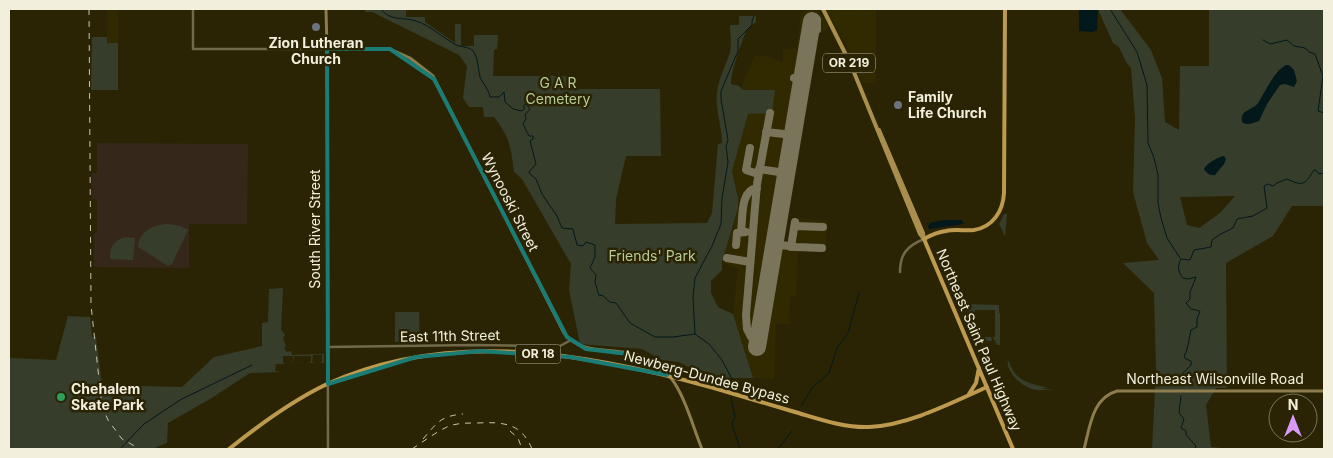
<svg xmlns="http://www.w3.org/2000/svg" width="1333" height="458" viewBox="0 0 1333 458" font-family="Inter,sans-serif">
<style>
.built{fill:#312a01}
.education{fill:#35281a}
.green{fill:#373d2b;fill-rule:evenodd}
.water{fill:#03181b}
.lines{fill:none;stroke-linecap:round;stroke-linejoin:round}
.stream{stroke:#03181b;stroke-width:1}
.taxiway{stroke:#79745a;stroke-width:8}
.runway{stroke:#79745a;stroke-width:18}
.tertiary{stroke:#706a4a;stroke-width:2.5}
.secondary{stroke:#8d7c4c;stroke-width:3}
.primary{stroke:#aa8e4d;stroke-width:4}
.trunk{stroke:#bd9a4e;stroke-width:4}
.rail{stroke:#c8c4af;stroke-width:1;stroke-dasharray:6 6;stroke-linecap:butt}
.marked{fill:none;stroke:#1a7c74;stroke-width:4;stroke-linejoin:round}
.worship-dot{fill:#6b7280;stroke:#2a2404;stroke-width:2}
.leisure-dot{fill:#2e9e5b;stroke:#2a2404;stroke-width:2}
.labels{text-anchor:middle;stroke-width:5;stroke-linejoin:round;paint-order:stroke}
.shield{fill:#2a2404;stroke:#b6b29c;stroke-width:1}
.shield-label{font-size:12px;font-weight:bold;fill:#f2efdd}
.poi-label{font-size:14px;font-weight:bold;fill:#f2efdd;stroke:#2a2404;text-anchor:start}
.park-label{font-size:14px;fill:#b8cc95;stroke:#2a2404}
.street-label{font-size:14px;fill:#f2efdd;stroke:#2a2404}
</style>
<rect width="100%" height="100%" fill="#2a2404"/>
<path class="built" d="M806 9H817L829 27 817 36 813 43 779 241 790 243 795 218 827 221 826 251 798 250 796 296H790L789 324H776L774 379 753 378 733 314 738 269 722 262 735 220 738 198 732 171 748 113H771L775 90H743V83L755 55 760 57 763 55 783 63V50L797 48 801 14Z
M826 9H876V83H862L847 47Z
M107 10H118V43H107Z"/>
<path class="education" d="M97 143 248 144 247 224H189V268L94 267V233H97V199H92V173H97Z"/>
<path class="green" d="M365 9H406V17H425V22L455 43V24H461V46H474V35H498L497 49 494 50 493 76H574L575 89H660L661 156H626L616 199 615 224 707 223 712 213 718 144 722 143C722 126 715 110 717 93 718 79 726 66 730 52 732 44 730 34 730 25H739V16H756V22C753 24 749 27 747 30 742 39 730 75 731 84L739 86 743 90H775L772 113 748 114 732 171 738 198V208L722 262V270L711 281V293L718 307 733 314 753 378H724L702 374 679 362 662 360 642 349 580 344 569 290 571 264 522 179 514 172C511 148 510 137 494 117H484L483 107H469L463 98 467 66 459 55 372 12H365Z
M1099 9H1120L1151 50 1162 78 1165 122 1179 130 1180 66H1209V9H1324V206H1292L1273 236 1226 263 1227 388H1216L1206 405 1211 447 1232 449H1152L1156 370 1154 293 1123 263 1159 260 1147 243 1133 192 1135 118 1131 68 1126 62 1119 47 1113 43 1099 12ZM1235 196 1220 213 1199 228 1187 225 1180 197Z
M92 37H107V43H118V90H91Z
M1004 214H1007L1005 236 999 224Z
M168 224 180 226 188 230 172 264 168 266 138 247C139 231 153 225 168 224Z
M126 237 135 238 133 260 110 259C110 247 113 240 126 237Z
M283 288 281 330 285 335 283 338 286 346 284 348 287 352 291 351 292 355 324 354V363H320L322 362V355H313L312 362 315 363H309L311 362V356H301V362L303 363H301V356H294L293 363H296H291L293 362V356H283V362L285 364H276L275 371 282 372 250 373 210 399 168 423 167 443 152 449H9V358L56 360 68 316 90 317 92 337H96L102 385 182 387 214 357 262 346V323L268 322 269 289Z
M960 302 966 304 999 305V313H1000V345H997L993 337H995V310H975V337H991L992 341 974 340 970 332 971 320 966 307 962 306Z
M395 312H419L420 342H395Z
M1006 357 1008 366V361H1009C1015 382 1030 383 1048 388L1040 389H1053C1046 390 1038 391 1032 389 1019 385 1007 372 1006 357Z"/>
<path class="water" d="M1079 9H1098L1097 30 1093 32 1079 31Z
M1286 65H1289L1294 70 1297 81 1294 87 1285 84 1280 85 1267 104 1259 121C1253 123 1247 126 1242 122 1240 109 1252 111 1258 103 1265 92 1275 70 1286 65Z
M1224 156 1226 159 1224 164 1215 175C1211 176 1206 173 1204 169 1207 163 1218 157 1224 156Z
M943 220H962L964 224 930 229 928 228 929 223Z"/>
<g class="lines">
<path class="stream" d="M381 9C389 21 403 17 416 21 431 26 442 37 456 45 461 47 470 47 473 51 478 57 478 69 480 77 483 84 489 90 490 97H499L504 92 505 102 513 109 522 111 524 109V105L526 104 530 109 525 115 526 119 523 124 529 136H533V139L530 141 536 164 529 172 530 174 536 179 542 194 557 216 562 228 573 229 577 245 583 246 586 242 595 245V257L590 268 596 275 595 282 599 296 602 295 610 302 616 303 630 323 655 337H673L695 334 709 344 722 360 733 381 731 398 735 417 732 424 740 449
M1110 9 1137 52 1147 85 1148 143 1154 158 1158 175V203L1161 218 1167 238 1180 258
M1263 40 1270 44 1287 40 1294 46 1305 48 1309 52 1315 54 1323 76 1318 111 1324 113
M695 334 693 297 695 278 712 246 721 224 722 198 728 162 726 146 728 140 721 99V91L738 51V39L752 25V21L754 16
M1183 382V373L1191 365V361L1186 359 1184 357C1188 349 1189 339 1191 330L1197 327V319L1200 311 1191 309 1186 303 1190 299V292L1196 277 1188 279 1183 278C1178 272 1177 266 1181 259L1190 260 1194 250 1211 247 1212 240 1219 235 1233 228 1237 219 1253 216 1267 208 1264 186 1268 184 1273 186 1277 183 1287 179C1304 187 1305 184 1314 170H1316L1319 174 1324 173
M1181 396 1179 413 1184 419 1181 428 1186 431V435L1196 446 1195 449
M801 406 812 388 829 373 837 348 848 333 859 293
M120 449 144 424 180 400 252 365
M778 449 792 431"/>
<path class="taxiway" d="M809 34 817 30V20L812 21
M794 78 802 79
M766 132 793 135
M750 148 746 170 758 174
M759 169 786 173
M795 226 823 227
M741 231C743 218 740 190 757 188
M774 244 796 247 822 248
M736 245 737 233 746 232
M791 247 795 222
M727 258 750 262
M759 336 756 339 751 337 747 329 746 315 757 184 770 113"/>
<path class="runway" d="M757 347 812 21"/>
<path class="tertiary" d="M193 9V49H327L328 449
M900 272C900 254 907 246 924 239
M327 347 474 345 560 346 571 340"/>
<path class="secondary" d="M326 9 327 49H390L410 58 433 76 564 333C581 354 604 348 628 353 645 356 660 365 671 378 685 396 693 427 702 449
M1084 449C1090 427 1092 398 1117 391H1324"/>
<path class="primary" d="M823 9 851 65 920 234 924 239
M879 130 923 233 924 239"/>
<path class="trunk" d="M1005 9 1004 193C1003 211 993 227 974 230 965 231 955 229 946 231 938 232 931 235 924 239L1013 449
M969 394 976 383 979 368
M229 449C259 425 290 402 325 385 448 328 589 353 714 388 741 396 768 404 795 412 819 419 844 428 869 427 909 425 951 403 987 387"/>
<path class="rail" d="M89 9 91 305 97 361 102 406 108 420 122 439 140 449
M510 431 518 438 522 449
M423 439C437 423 440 416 463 414
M412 449C424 441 436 432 449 426 458 423 467 423 477 423 502 422 521 422 532 449"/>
</g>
<path class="marked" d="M327 49H390L434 79 567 337 586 349 637 355 667 375 570 357 481 351 416 357 328 384Z"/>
<g class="worship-dot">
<circle cx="316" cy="27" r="5"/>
<circle cx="898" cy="105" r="5"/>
</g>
<circle class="leisure-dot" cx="61" cy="397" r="5"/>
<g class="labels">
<g class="shield">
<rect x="823" y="53.5" width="52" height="19" rx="4"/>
<rect x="515.5" y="344.5" width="45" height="19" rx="4"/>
</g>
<g class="shield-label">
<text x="849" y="67">OR 219</text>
<text x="538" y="358">OR 18</text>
</g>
<g class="poi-label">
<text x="316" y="48" text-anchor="middle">Zion Lutheran<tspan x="316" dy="16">Church</tspan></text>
<text x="908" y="102">Family<tspan x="908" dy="16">Life Church</tspan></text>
<text x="71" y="394">Chehalem<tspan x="71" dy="16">Skate Park</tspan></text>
</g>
<g class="park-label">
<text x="558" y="88">G A R<tspan x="558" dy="16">Cemetery</tspan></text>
<text x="652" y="261">Friends' Park</text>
</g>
<g class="street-label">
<text transform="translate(510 202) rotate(63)" y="5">Wynooski Street</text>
<text transform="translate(315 229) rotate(-90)" y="5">South River Street</text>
<text transform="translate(450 336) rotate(-1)" y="5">East 11th Street</text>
<text transform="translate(979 340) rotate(67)" y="5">Northeast Saint Paul Highway</text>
<text transform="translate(707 377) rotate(15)" y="5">Newberg-Dundee Bypass</text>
<text x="1215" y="384">Northeast Wilsonville Road</text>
</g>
</g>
<rect width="1333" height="458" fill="none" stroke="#f2efdd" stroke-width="20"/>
<g transform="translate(1293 418)"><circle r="24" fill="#2a2404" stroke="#7a755b"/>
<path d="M0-4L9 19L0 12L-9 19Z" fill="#d99af7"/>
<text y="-8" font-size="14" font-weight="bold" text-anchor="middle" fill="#f2efdd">N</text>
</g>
</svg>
